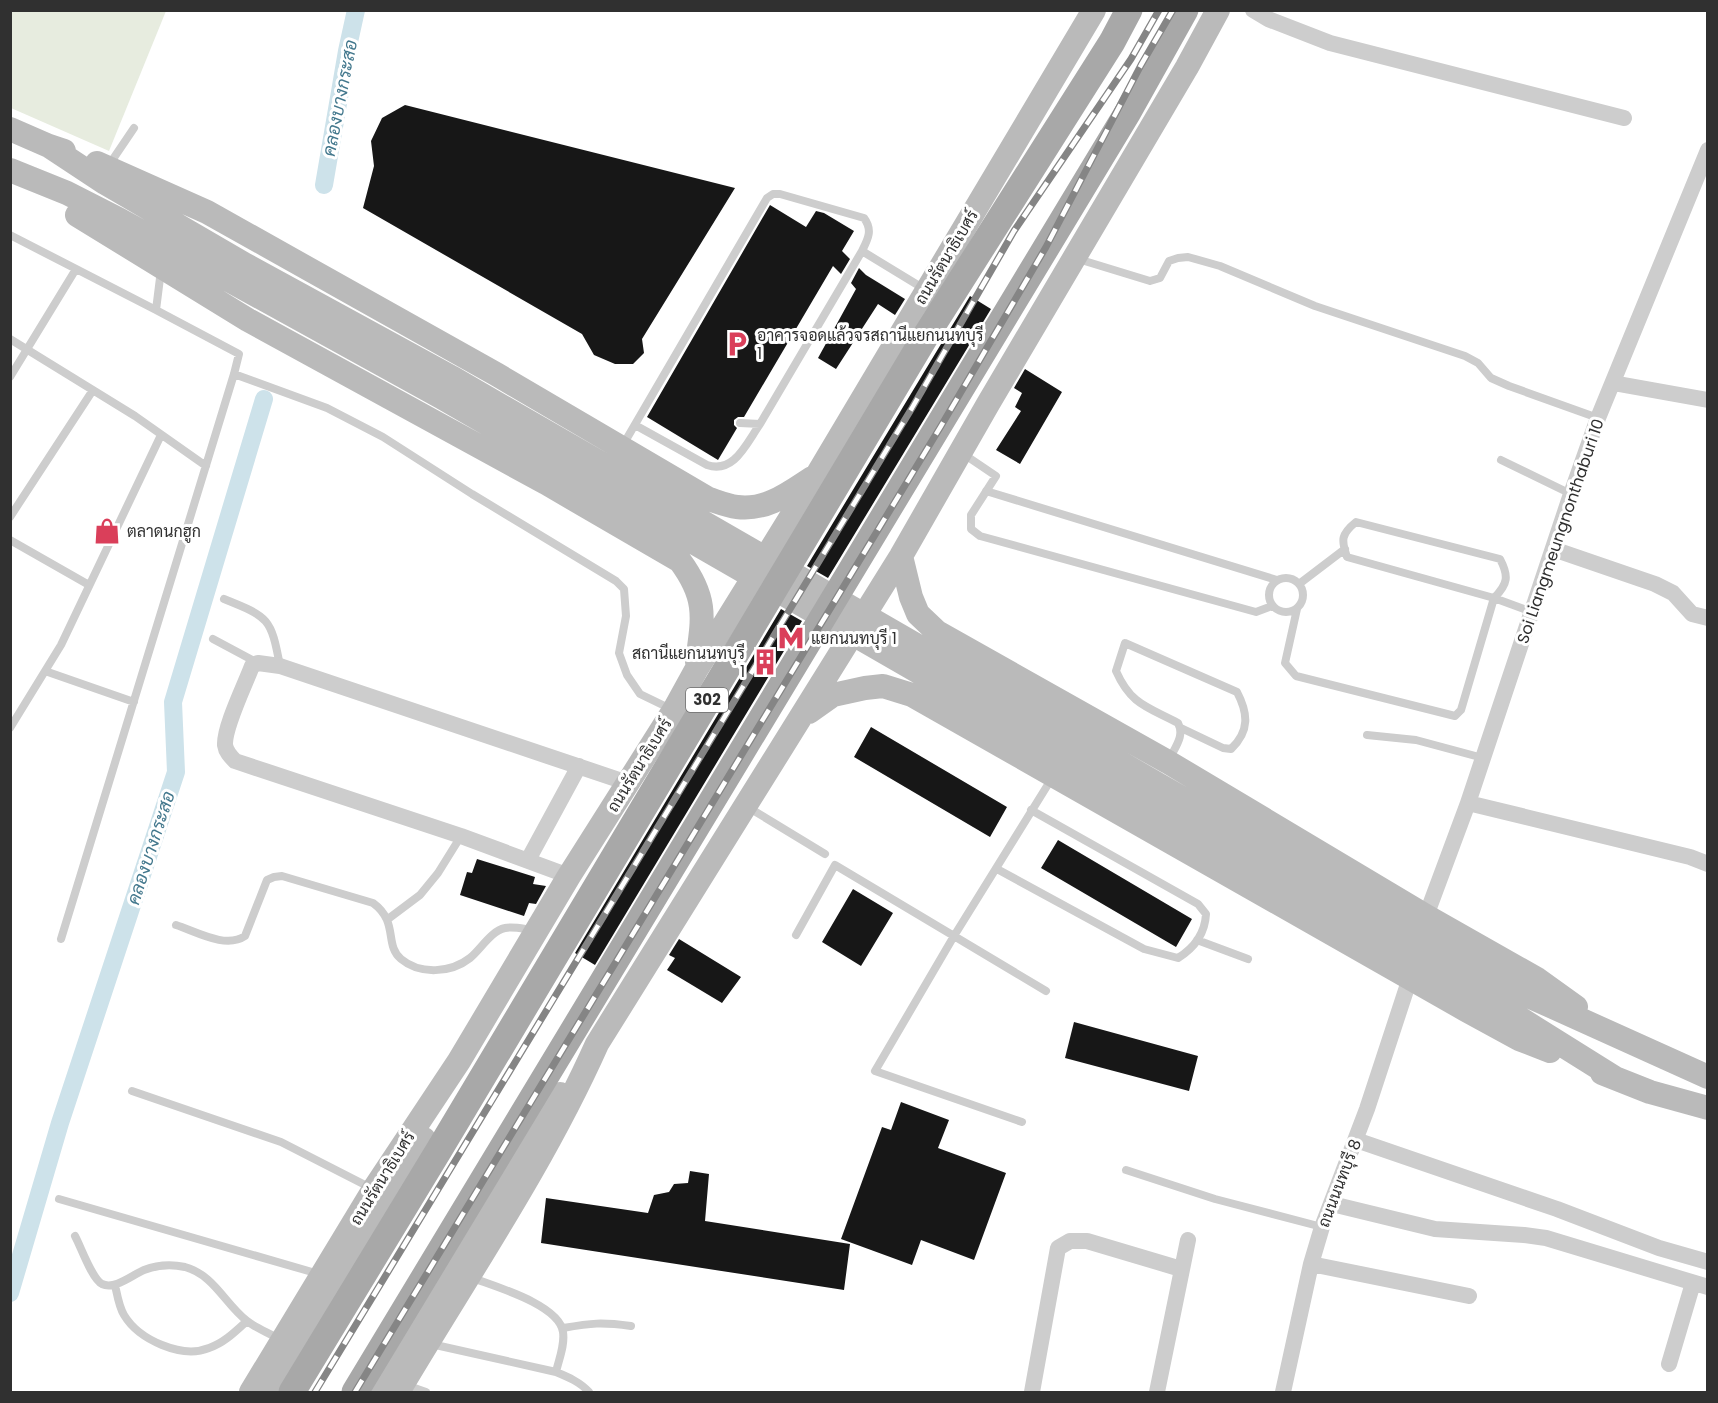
<svg xmlns="http://www.w3.org/2000/svg" width="1718" height="1403" viewBox="0 0 1718 1403" font-family="Poppins,Sarabun,sans-serif">
<style>
.green{fill:#e7ecdf}
.lines{fill:none;stroke-linecap:round;stroke-linejoin:round}
.canal{stroke:#cde2ea;stroke-width:18}
.building{fill:#171717}
.service{stroke:#cdcdcd;stroke-width:8}
.minor{stroke:#cdcdcd;stroke-width:16}
.secondary{stroke:#bababa;stroke-width:24}
.primary{stroke:#a8a8a8;stroke-width:27}
.rail-casing{stroke:#858585;stroke-width:7}
.rail{stroke:#fff;stroke-width:4.5;stroke-dasharray:14;stroke-linecap:butt}
.labels{text-anchor:middle;stroke-width:6;stroke-linejoin:round;paint-order:stroke}
.shield{fill:#fff;stroke:#6e6e6e;stroke-width:1.5}
.shield-label{font-size:15px;font-weight:bold;fill:#303030}
.street-label{font-size:16px;fill:#303030;stroke:#fff}
.poi-label{font-size:16px;fill:#303030;stroke:#fff;text-anchor:start}
.water-label{font-size:18px;font-style:italic;fill:#43788d;stroke:#fff}
</style>
<rect width="100%" height="100%" fill="#fff"/>
<path class="green" d="M11 10 166 11 109 151 11 108Z"/>
<g class="lines">
<path class="canal" d="M324 185 347 51 356 10
M10 1293 60 1123 176 772 173 702 264 399"/>
</g>
<path class="building" d="M405 105 735 188 642 339 644 353 633 364H615L594 355 582 334 363 208 374 166 371 141 382 118Z
M770 205 806 227 816 211 824 213 854 231 842 251 850 259 841 274 833 266 744 417H738L734 420V425L737 428 718 460 647 417Z
M859 268 866 275 905 299 895 315 878 304 836 369 818 358 856 289 851 283Z
M970 296 991 309 828 578 807 566Z
M1025 369 1062 392 1020 464 996 450 1021 411 1015 407 1022 393 1014 388Z
M781 609 802 621 595 965 575 953Z
M871 727 1007 807 990 837 854 757Z
M1058 840 1192 919 1176 947 1041 868Z
M477 859 535 877 533 884 546 886 536 904 529 903 524 916 460 895 467 872 472 873Z
M853 889 893 913 861 966 822 942Z
M679 939 741 977 722 1003 667 970 675 958 669 955Z
M1074 1022 1198 1056 1189 1091 1065 1058Z
M901 1102 949 1120 938 1148 1006 1173 974 1260 921 1240 912 1265 841 1239 882 1127 891 1130Z
M690 1171 709 1174 705 1221 850 1244 844 1290 541 1243 546 1198 648 1213 654 1195 669 1192 674 1184 688 1183Z"/>
<g class="lines">
<path class="service" d="M109 165 134 128
M10 235 156 310
M862 251 926 290
M1078 259 1150 281 1160 278 1169 261 1178 258 1188 257 1220 266 1315 306 1465 356 1478 363 1491 378 1509 386 1598 418
M10 339 135 416 206 466
M234 374 327 408 383 437 472 494 616 581 624 589 626 616 619 653 627 675 640 694 673 710
M10 377 76 269
M635 425 707 465C734 474 746 444 760 424
M623 445 767 198 773 194H780L864 218C873 230 868 239 862 251L760 424 740 423
M962 453 996 476 971 515V529L980 536 1256 612 1272 606
M1501 460 1571 494
M986 491 1277 580
M10 517 93 390
M10 540 89 585
M1269 595a17 17 0 1 1 34 0a17 17 0 1 1-34 0Z
M1299 584 1345 549
M224 599C269 617 271 618 280 666
M1297 609 1285 663 1296 676 1455 716 1461 710 1494 598C1508 584 1509 576 1500 559L1356 522C1341 534 1341 540 1347 557L1494 598 1532 612
M213 639 258 663
M45 671 134 702
M10 728 61 645 161 435
M1367 735 1416 740 1483 758
M1169 760C1175 747 1185 736 1178 723 1148 707 1131 705 1116 671L1125 643 1237 692C1248 713 1250 731 1231 749L1223 748 1181 728
M746 806 825 854
M997 869 1144 949 1178 958C1194 948 1205 933 1206 914L1198 904 1031 810
M388 919 420 895 438 873 461 836
M176 925C197 932 226 949 245 936L267 880 274 877 282 876 373 903C399 922 384 945 401 959 420 975 451 973 470 958 481 949 491 931 505 928 513 926 524 929 533 930
M796 935 835 865 954 936 875 1071 1022 1122
M61 939 234 374 239 354 156 310 161 270
M1197 940 1248 959
M1046 991 954 936 1052 778
M132 1091 281 1142 373 1189
M1126 1170 1215 1199 1322 1227
M59 1199 319 1274
M75 1236C81 1247 92 1279 102 1284 115 1290 132 1275 144 1270 157 1265 171 1264 185 1267 214 1275 225 1304 247 1321 256 1328 269 1333 279 1339
M115 1285C117 1294 119 1307 124 1315 139 1340 182 1359 209 1348 224 1343 236 1331 247 1321
M563 1328C592 1323 601 1322 631 1326
M431 1344 556 1372C559 1359 565 1345 563 1332 559 1304 493 1286 470 1277
M556 1372C568 1377 580 1382 589 1392
M406 1385 426 1392"/>
<path class="minor" d="M1253 10 1268 19 1330 43 1624 118
M1613 383 1708 400
M1553 549 1655 584 1673 593 1692 614 1708 618
M1468 803 1690 857 1708 864
M528 860 579 766
M569 876 461 836 235 761C230 756 226 752 225 745 224 727 245 685 252 666L258 663 280 666 628 783
M1426 916 1468 803 1571 494 1598 418 1708 150
M1356 1140 1557 1209 1659 1248 1708 1262
M1332 1204 1435 1229 1524 1235 1546 1238 1708 1287
M1311 1264 1469 1296
M1669 1364 1693 1283
M1032 1392 1058 1248 1070 1241H1087L1181 1269
M1157 1392 1188 1240
M1283 1392 1311 1264 1322 1227 1367 1109 1410 978"/>
<path class="secondary" d="M10 129 49 146 64 151
M49 146 105 183 246 265 451 377 1513 989 1708 1077
M97 163 207 212 496 374 709 499C718 502 728 506 737 507 766 511 789 493 812 478
M10 170 67 193 120 220 441 397 1508 1011 1615 1078
M77 215 248 320 546 483 680 561C708 599 703 618 697 662
M901 556 911 597 918 614 937 632 1168 762 1426 916 1537 979 1576 1007
M809 712 833 695 865 688 883 686 912 695 1466 1010 1519 1039 1550 1051
M1602 1073 1650 1092 1708 1108
M251 1392 374 1189 459 1061 569 876 674 710 696 670 817 475 1094 10
M271 1392 424 1139
M373 1392C433 1292 491 1189 560 1094
M398 1392C466 1277 542 1167 597 1044L901 556 988 404 1187 67 1218 10"/>
<path class="primary" d="M292 1392 439 1150 925 337 1112 42 1129 10
M355 1392 1128 112 1185 10"/>
<g class="rail-casing">
<path id="rail" d="M315 1392 912 408 1014 231 1131 59 1159 10
M355 1392 941 426 1046 247 1141 65 1173 10"/>
</g>
<use href="#rail" class="rail"/>
</g>
<defs>
<g id="parking-bare" transform="scale(2.07)"><path d="M-3.5-5.5H1a3.5 3.5 0 0 1 0 7H-1V5.5H-3.5ZM-1-3.4V-.6H.8a1.4 1.4 0 0 0 0-2.8Z" fill="#da3f5a" stroke="#fff" stroke-width="2.5" paint-order="stroke"/></g>
<g id="shop-bare" transform="scale(2.07)"><path d="M-5-2.5h2.3a2.7 3.5 0 0 1 5.4 0H5L5.5 6h-11ZM-1.5-2.5h3a1.5 2.3 0 0 0-3 0Z" fill="#da3f5a" stroke="#fff" stroke-width="2.5" paint-order="stroke"/></g>
<g id="metro-bare" transform="scale(2.07)"><path d="M-5.5 5V-5H-3L0 0L3-5H5.5V5H3V-.5L0 4L-3-.5V5Z" fill="#da3f5a" stroke="#fff" stroke-width="2.5" paint-order="stroke"/></g>
<g id="building-bare" transform="scale(2.07)"><path d="M-4-6H4V6H1V3H-1V6H-4ZM-2.5-4.3h1.7v1.8h-1.7ZM.8-4.3h1.7v1.8H.8ZM-2.5-1h1.7V.8h-1.7ZM.8-1h1.7V.8H.8Z" fill="#da3f5a" stroke="#fff" stroke-width="2.5" paint-order="stroke"/></g>
</defs>
<g fill-rule="evenodd">
<use href="#parking-bare" x="737" y="344"/>
<use href="#shop-bare" x="107" y="531"/>
<use href="#metro-bare" x="791" y="638"/>
<use href="#building-bare" x="765" y="662"/>
</g>
<g class="labels">
<rect class="shield" x="686" y="688" width="42" height="24" rx="4.5"/>
<g class="shield-label">
<text x="707" y="705">302</text>
</g>
<g class="street-label">
<text transform="translate(946 257) rotate(-59)" y="6">ถนนรัตนาธิเบศร์</text>
<text transform="translate(1560 531) rotate(-71)" y="6">Soi Liangmeungnonthaburi 10</text>
<text transform="translate(639 765) rotate(-58)" y="6">ถนนรัตนาธิเบศร์</text>
<text transform="translate(382 1178) rotate(-58)" y="6">ถนนรัตนาธิเบศร์</text>
<text transform="translate(1339 1183) rotate(-69)" y="6">ถนนนนทบุรี 8</text>
</g>
<g class="poi-label">
<text x="757" y="341">อาคารจอดแล้วจรสถานีแยกนนทบุรี<tspan x="757" dy="18">1</tspan></text>
<text x="127" y="537">ตลาดนกฮูก</text>
<text x="811" y="644">แยกนนทบุรี 1</text>
<text x="745" y="659" text-anchor="end">สถานีแยกนนทบุรี<tspan x="745" dy="18">1</tspan></text>
</g>
<g class="water-label">
<text transform="translate(340 98) rotate(-79)" y="6">คลองบางกระสอ</text>
<text transform="translate(151 848) rotate(-72)" y="6">คลองบางกระสอ</text>
</g>
</g>
<rect width="1718" height="1403" fill="none" stroke="#303030" stroke-width="24"/>
</svg>
